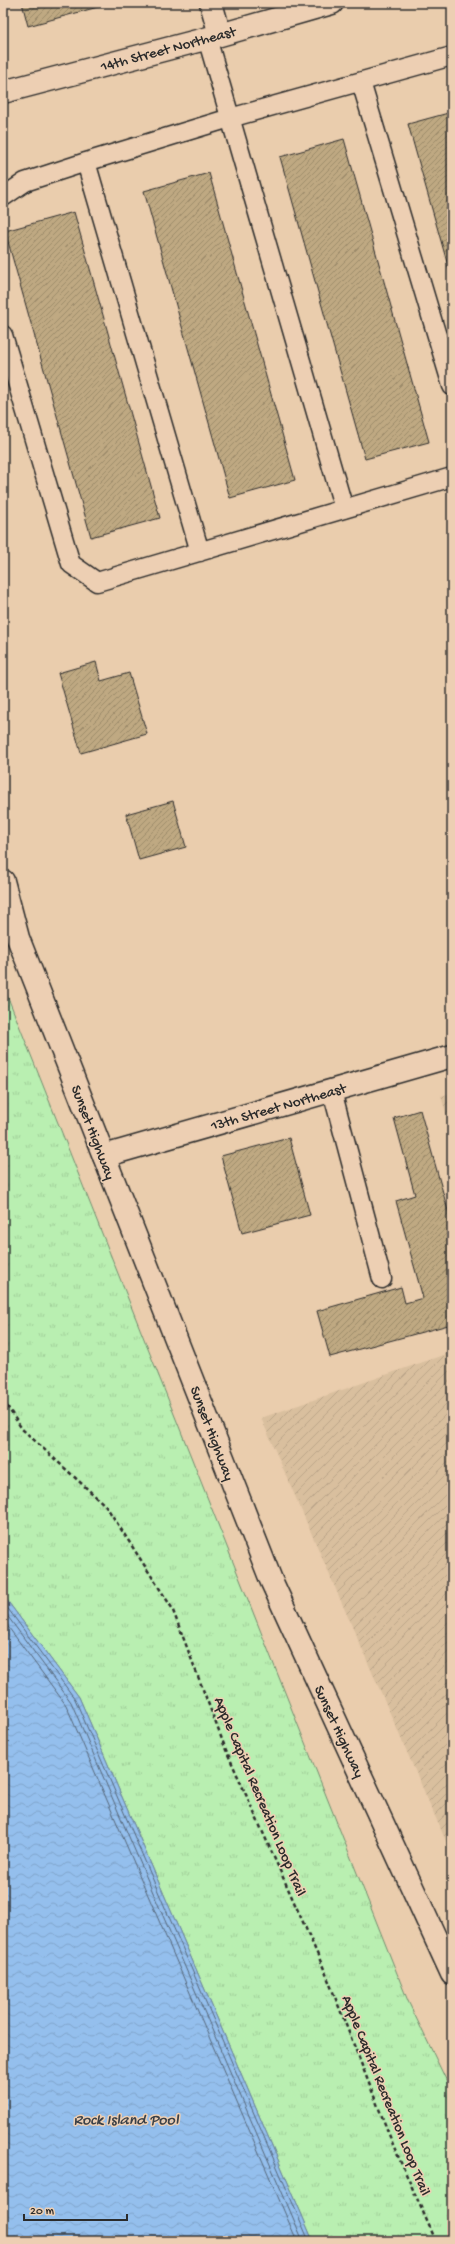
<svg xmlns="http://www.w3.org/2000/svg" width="455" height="2244" viewBox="0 0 455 2244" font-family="'Gochi Hand',sans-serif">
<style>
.industrial{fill:url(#industrial-furrows)}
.park{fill:url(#park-tufts);stroke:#728d6e}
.water{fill:url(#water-waves);stroke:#6a849f}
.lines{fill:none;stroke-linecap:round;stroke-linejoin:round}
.shore{stroke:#556679;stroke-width:1}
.building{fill:url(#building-hatch);stroke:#2b2b2b}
.service-casing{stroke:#2b2b2b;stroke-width:21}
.minor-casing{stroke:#2b2b2b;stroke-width:25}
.tertiary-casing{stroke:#2b2b2b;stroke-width:25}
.trunk-casing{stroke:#2b2b2b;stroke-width:25}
.path{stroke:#2b2b2b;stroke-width:2.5;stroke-dasharray:4 3;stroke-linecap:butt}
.service{stroke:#edcfb3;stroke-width:18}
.minor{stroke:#edcfb3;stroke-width:22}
.tertiary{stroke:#edcfb3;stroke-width:22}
.trunk{stroke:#edcfb3;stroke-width:22}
.labels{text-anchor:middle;stroke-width:3;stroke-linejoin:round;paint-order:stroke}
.street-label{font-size:15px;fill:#2b2b2b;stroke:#edcfb3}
.water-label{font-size:16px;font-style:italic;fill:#3b4148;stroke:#edcfb3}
</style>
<defs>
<pattern id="industrial-furrows" width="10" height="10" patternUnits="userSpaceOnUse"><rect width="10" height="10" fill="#d9bf9e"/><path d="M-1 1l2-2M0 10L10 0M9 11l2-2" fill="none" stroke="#baa488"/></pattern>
<pattern id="park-tufts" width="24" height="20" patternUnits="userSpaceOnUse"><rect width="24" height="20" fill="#b9efb1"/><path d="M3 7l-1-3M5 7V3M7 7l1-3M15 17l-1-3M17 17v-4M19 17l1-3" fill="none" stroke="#9fcd98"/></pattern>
<pattern id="water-waves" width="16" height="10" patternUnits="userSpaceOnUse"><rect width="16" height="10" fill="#94bfed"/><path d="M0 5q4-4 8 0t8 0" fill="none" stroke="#80a4cb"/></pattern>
<pattern id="building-hatch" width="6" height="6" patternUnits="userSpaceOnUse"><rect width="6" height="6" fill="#bfa982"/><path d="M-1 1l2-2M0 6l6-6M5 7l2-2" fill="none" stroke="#9b8a6b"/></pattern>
</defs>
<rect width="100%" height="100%" fill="#eacdad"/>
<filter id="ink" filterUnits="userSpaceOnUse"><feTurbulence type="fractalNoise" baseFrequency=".025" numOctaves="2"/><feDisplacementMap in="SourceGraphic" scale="8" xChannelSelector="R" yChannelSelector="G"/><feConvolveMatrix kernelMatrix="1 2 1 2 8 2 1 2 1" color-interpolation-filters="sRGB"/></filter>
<g filter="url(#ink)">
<path class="industrial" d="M452 1093V1134L441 1096Z
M452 1352V1855L261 1418Z"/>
<path class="park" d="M3 985 408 2001 452 2092V2241H313L79 1697 3 1595Z"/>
<path class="water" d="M3 1595 79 1697 313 2241H3Z"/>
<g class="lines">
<path class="shore" d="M3 1602 75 1699 309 2241
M3 1610 71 1702 303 2241
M3 1620 66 1705 297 2241"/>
</g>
<path class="building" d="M22 3H109V4L28 26Z
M452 112V280L408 124Z
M344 139 429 442 365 459 280 157Z
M209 173 295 480 230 498 144 191Z
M74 212 160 518 91 537 5 231Z
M96 662 101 681 129 673 147 734 81 753 58 673Z
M173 801 186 847 139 860 126 814Z
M420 1110 452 1225V1324L330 1357 317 1311 401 1287 405 1303 423 1298 396 1201 415 1195 394 1118Z
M289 1138 310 1215 242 1233 221 1156Z"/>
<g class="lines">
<g class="service-casing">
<path id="service" d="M207 38 344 509
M361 82 452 386
M86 162 200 552
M3 197 25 182 86 162 230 118 452 56
M3 335 71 564 97 582 452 477
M332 1091 382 1279"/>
</g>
<g class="minor-casing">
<path id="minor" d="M211 3 220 35
M3 92 220 35 332 3"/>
</g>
<g class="tertiary-casing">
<path id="tertiary" d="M104 1156 452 1056"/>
</g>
<g class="trunk-casing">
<path id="trunk" d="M3 881 18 938 271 1580 452 1974"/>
</g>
<path class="path" d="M3 1400 22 1429 106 1506 172 1608 226 1750 324 1969 394 2147 436 2241"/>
<use href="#service" class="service"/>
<use href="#minor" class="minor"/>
<use href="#tertiary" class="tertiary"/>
<use href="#trunk" class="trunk"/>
</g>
</g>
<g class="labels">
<g class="street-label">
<text transform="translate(168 48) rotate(-15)" y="5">14th Street Northeast</text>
<text transform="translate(278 1106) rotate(-16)" y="5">13th Street Northeast</text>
<text transform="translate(94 1132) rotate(69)" y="5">Sunset Highway</text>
<text transform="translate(213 1433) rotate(69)" y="5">Sunset Highway</text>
<text transform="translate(340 1731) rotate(65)" y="5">Sunset Highway</text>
<text transform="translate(261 1796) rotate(67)" y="5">Apple Capital Recreation Loop Trail</text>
<text transform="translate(387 2095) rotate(68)" y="5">Apple Capital Recreation Loop Trail</text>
</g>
<g class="water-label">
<text x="126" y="2124">Rock Island Pool</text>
</g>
</g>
<rect width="455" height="2244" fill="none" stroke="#edcfb3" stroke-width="16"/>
<rect x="8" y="8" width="439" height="2228" fill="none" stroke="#2b2b2b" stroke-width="1.5" filter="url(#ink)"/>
<path d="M24 2214v6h103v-6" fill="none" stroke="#2b2b2b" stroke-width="2"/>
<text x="30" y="2214" font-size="12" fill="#2b2b2b" stroke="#edcfb3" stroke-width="3" paint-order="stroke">20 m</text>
</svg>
